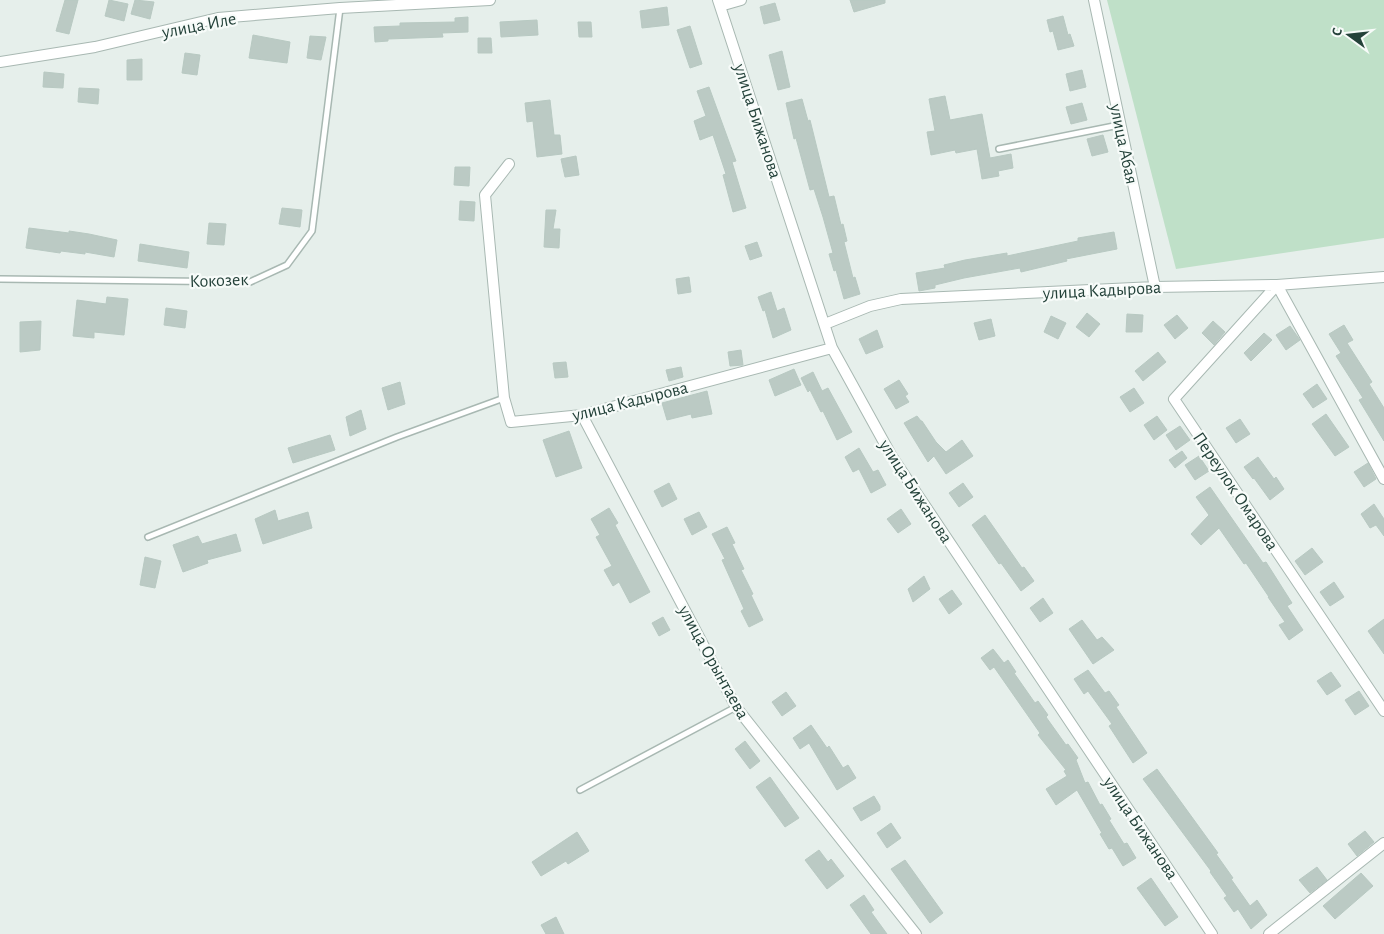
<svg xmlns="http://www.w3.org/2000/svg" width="1384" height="934" viewBox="0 0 1384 934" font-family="'Alegreya Sans',sans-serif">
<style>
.green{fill:#bfe0c8}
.building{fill:#bbcac4;stroke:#b8c9c2}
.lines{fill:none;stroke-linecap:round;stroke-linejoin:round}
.lane-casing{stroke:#a8b8b2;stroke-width:8}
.street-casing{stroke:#a8b8b2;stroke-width:12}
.lane{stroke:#fff;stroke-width:5}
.street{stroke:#fff;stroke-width:10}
.labels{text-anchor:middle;stroke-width:4.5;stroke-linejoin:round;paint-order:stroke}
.street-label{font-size:18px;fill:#24423a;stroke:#f7fbf9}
</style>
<rect width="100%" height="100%" fill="#e6efeb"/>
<path class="green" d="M1107 0H1384V238L1176 269Z"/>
<path class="building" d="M65 0H78L69 34 56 31Z
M109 0 128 4 124 21 105 16Z
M135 0 154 2 150 19 131 14Z
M850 0H885V3L854 12Z
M775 3 780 20 764 24 760 7Z
M667 7 669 25 642 28 640 11Z
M1063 16 1068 35 1070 34 1074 46 1058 50 1053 31 1050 32 1047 20Z
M468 17V32L442 33 443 37 388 39V41L375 42 374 27 400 26V23L455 22V18Z
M537 20 538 35 501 37 500 22Z
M578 22H591L592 37H579Z
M690 26 702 64 690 68 677 30Z
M253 35 290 42 287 63 249 58Z
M310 36 326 37 321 60 307 58Z
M478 38H491L492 53H478Z
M782 51 790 87 778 90 769 55Z
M185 53 200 55 197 75 182 73Z
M142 59V80H127V60Z
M1082 70 1086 87 1070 91 1066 74Z
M44 72 64 74 63 88 43 87Z
M709 87 736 161 732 162 746 208 733 212 723 175 726 174 713 135 700 140 694 121 706 116 697 91Z
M79 88 99 89 98 104 78 102Z
M945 96 950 120 982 114 990 158 1011 154 1013 168 998 171 999 176 982 179 977 149 956 153 955 150 931 155 927 132 935 131 929 99Z
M802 99 808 121 810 120 813 132 829 197 834 196 841 225 843 224 847 241 844 242 853 278 855 277 860 294 844 299 836 270 834 271 829 254 833 253 823 217 814 189 810 190 796 138 794 139 786 103Z
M550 100 554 135H560L562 154 537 157 533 121 527 122 525 103Z
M1082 103 1087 120 1071 124 1066 107Z
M1103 135 1108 152 1092 156 1087 139Z
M576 156 579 175 565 177 561 159Z
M455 167H470L469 186 454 185Z
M460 201 475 202 474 221 459 220Z
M282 208 302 210 300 227 279 224Z
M546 210H556L553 229H560L559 248 544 247Z
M209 223 226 224 224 245 207 244Z
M29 228 69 233V231L89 234 117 240 114 257 85 252V254L61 251 60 253 26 248Z
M1114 232 1117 249 1066 259 1067 261 1021 272 1020 268 964 278 935 285V288L919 291 916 273 945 268 944 265 965 260 1007 253V256L1078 241V238Z
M757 242 762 256 750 260 745 246Z
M140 244 189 252 187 268 138 261Z
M689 277 691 292 678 294 676 279Z
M771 292 777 311 784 308 791 330 773 338 765 310 763 311 758 297Z
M107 297 128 299 124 335 94 332V338L73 336 77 300 106 304Z
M166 308 187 311 185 328 164 325Z
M1087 313 1100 324 1089 337 1076 327Z
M1127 314 1143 315 1142 332H1126Z
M1177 315 1188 328 1175 339 1164 325Z
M1051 316 1066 323 1058 339 1044 332Z
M991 319 995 336 979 340 974 323Z
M41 321 40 350 20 352V322Z
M1213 321 1225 332 1214 345 1202 333Z
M1344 325 1353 340 1347 343 1372 382 1369 384 1384 408V441L1359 400 1363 398 1336 356 1341 353 1329 334Z
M1290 326 1300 340 1286 350 1276 335Z
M877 330 883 347 866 354 859 339Z
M1264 333 1272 340 1251 361 1244 353Z
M741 350 743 365 730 366 728 352Z
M1158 352 1166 362 1143 381 1135 371Z
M566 362 568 377 555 378 553 363Z
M681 367 683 377 669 381 666 370Z
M794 369 801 385 775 396 769 380Z
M813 372 822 391 828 388 852 432 837 440 823 411 821 412 810 390 808 392 801 378Z
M899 380 908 394 905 396 909 402 896 409 884 389Z
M400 382 405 404 388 410 382 388Z
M1317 384 1327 399 1313 408 1303 394Z
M1134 388 1144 403 1130 412 1120 397Z
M707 391 712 414 692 418 691 414 667 420 662 403Z
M361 410 366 429 350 436 346 417Z
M1326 414 1349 447 1335 456 1312 424Z
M917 416 921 421H922L936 442 946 452 962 440 973 456 946 474 934 456 928 462 904 423Z
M1157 416 1167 430 1154 440 1144 425Z
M1240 419 1250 434 1236 443 1226 428Z
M1180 426 1190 440 1176 450 1166 435Z
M569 431 582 468 556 477 543 440Z
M330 435 335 450 293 463 288 448Z
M859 448 873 472 878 470 886 485 871 493 859 469 853 472 845 457Z
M1182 451 1187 458 1175 468 1169 460Z
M1199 456 1209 471 1195 480 1185 465Z
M1258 457 1274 479 1276 477 1284 489 1270 500 1254 478 1253 479 1244 467Z
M1368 463 1376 479 1364 487 1354 472Z
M669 483 677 499 662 507 654 491Z
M963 483 973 497 959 507 949 493Z
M1210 487 1263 563 1266 562 1292 603 1287 606 1303 630 1289 640 1279 625 1285 622 1268 597H1269L1246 563 1244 564 1219 528 1201 545 1191 534 1209 515 1196 497Z
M1374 504 1384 519V536L1376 525 1370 528 1361 514Z
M609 508 618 523 615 525 650 592 630 603 619 582 613 586 604 570 612 566 596 537 600 535 591 519Z
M901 509 911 524 898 533 887 519Z
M275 510 278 521 308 512 312 528 263 544 255 519Z
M699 512 707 527 692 535 684 519Z
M985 515 1022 568 1024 567 1034 581 1021 591 1001 563 999 564 972 525Z
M727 527 735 543 732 544 744 569 741 570 753 594 751 595 763 620 749 627 741 611 744 609 722 560 725 559 712 534Z
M236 534 241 551 207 560 208 563 183 572 173 545 198 536 202 544Z
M1312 548 1323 562 1305 575 1295 561Z
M145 557 161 561 155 588 140 585Z
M924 576 930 589 913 602 908 589Z
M1334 582 1344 597 1330 606 1320 592Z
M952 590 962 604 949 614 939 599Z
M1043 598 1053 613 1040 622 1030 608Z
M663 617 670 630 659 636 652 623Z
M1384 619V654L1368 631Z
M1082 620 1097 640 1102 637 1114 650 1093 664 1069 629Z
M993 649 1004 663 1008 660 1016 672 1014 673 1035 703 1038 701 1048 715 1046 717 1066 745 1068 744 1078 758 1076 760 1085 783 1088 782 1100 805 1102 804 1111 819 1109 820 1124 844 1127 843 1136 858 1123 866 1112 848 1109 849 1100 834 1102 833 1077 790 1056 805 1046 789 1067 776 1064 771 1066 770 1038 735 1040 733 994 667 990 670 981 658Z
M1088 670 1105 693 1109 691 1119 705 1116 707 1147 753 1133 763 1109 726 1112 724 1088 691 1084 694 1074 679Z
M1331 672 1341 686 1327 695 1317 681Z
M1359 691 1369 706 1355 715 1345 700Z
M786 692 796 706 782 716 772 702Z
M811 725 827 748 829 746 843 768 848 765 856 778 837 790 809 743 800 749 793 738Z
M745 741 760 761 750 769 735 749Z
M1157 769 1218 853 1216 854 1233 878 1231 879 1250 906 1257 900 1267 915 1251 929 1238 909 1234 912 1224 898 1227 896 1210 872 1211 871 1143 779Z
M770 777 799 818 785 827 756 787Z
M874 796 880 806V810L861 821 853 808Z
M891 823 901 838 887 848 877 833Z
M1365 831 1374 842 1357 856 1348 844Z
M577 832 589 851 568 864 566 861 541 876 532 862Z
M819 850 828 862 831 859 844 876 827 889 805 860Z
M905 860 943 913 930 923 891 869Z
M1317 867 1327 880 1310 893 1299 880Z
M1361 873 1373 886 1335 919 1323 906Z
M1151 878 1178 917 1165 926 1137 888Z
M864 895 874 910 871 912 887 934H871L850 905Z
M556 917 564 934H546L541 925Z"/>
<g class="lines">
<g class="lane-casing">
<path id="lane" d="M999 149 1119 125
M0 279 250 282 287 265 312 231 340 8
M148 537 397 437 504 398
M580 790 736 707"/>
</g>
<g class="street-casing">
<path id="street" d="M718 0 832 348 891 455 1212 934
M1094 0 1155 287
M720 6 741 0
M0 62 95 47 218 18 340 8 490 0
M509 164 485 195 504 398 511 422 582 415 832 348
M825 324 870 306 901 299 1155 287 1277 285 1384 277
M582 415 736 707 916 934
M1384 479 1277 285 1174 399 1384 711
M1269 934 1384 843"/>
</g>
<use href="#lane" class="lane"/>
<use href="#street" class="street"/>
</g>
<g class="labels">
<g class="street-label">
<text transform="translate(199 25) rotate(-11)" y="6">улица Иле</text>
<text transform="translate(758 121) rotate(72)" y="6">улица Бижанова</text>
<text transform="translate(1124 144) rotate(78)" y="6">улица Абая</text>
<text transform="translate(219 280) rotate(-2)" y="6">Кокозек</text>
<text transform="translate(1102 290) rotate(-3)" y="6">улица Кадырова</text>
<text transform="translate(630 401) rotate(-14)" y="6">улица Кадырова</text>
<text transform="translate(916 491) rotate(57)" y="6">улица Бижанова</text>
<text transform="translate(1236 491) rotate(56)" y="6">Переулок Омарова</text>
<text transform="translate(714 662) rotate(61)" y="6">улица Орынтаева</text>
<text transform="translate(1141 828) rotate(56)" y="6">улица Бижанова</text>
</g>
</g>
<g transform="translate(1349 35) rotate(285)" stroke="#f7fbf9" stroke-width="4" paint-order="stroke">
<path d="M0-4L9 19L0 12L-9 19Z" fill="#24423a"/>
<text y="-8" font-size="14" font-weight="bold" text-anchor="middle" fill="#24423a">С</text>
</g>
</svg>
